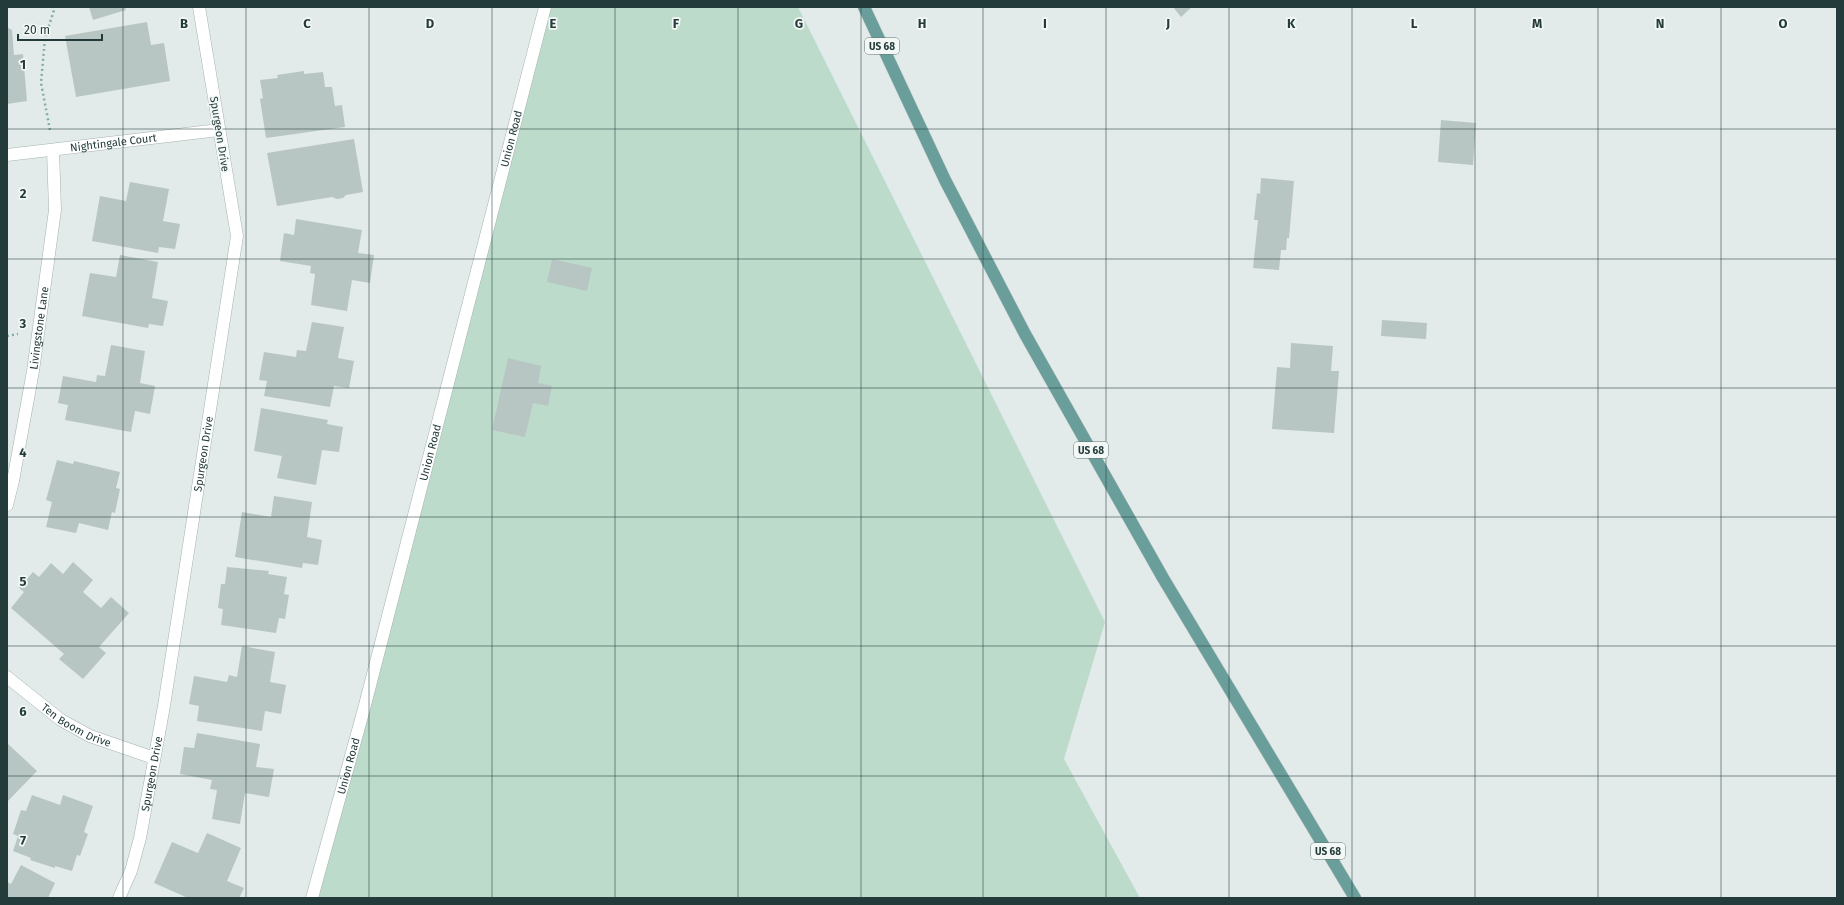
<svg xmlns="http://www.w3.org/2000/svg" width="1844" height="905" viewBox="0 0 1844 905" font-family="'Fira Sans',sans-serif">
<style>
.green{fill:#bcdbcb}
.building{fill:#b8c6c3}
.lines{fill:none;stroke-linecap:round;stroke-linejoin:round}
.minor-casing{stroke:#a5b3b1;stroke-width:13}
.major-casing{stroke:#c1c8c8;stroke-width:13}
.path{stroke:#85ada8;stroke-width:2.5;stroke-dasharray:2 3;stroke-linecap:butt}
.minor{stroke:#fff;stroke-width:12}
.major{stroke:#6a9e9b;stroke-width:12}
.grid{fill:none;stroke:#233b3a;stroke-width:1;stroke-opacity:0.55}
.labels{text-anchor:middle;stroke-width:3.5;stroke-linejoin:round;paint-order:stroke}
.shield{fill:#f3f8f6;stroke:#617472;stroke-width:1}
.shield-label{font-size:10px;font-weight:bold;fill:#233b3a}
.street-label{font-size:11px;fill:#233b3a;stroke:#f3f8f6}
.grid-label{font-size:13px;text-anchor:middle;font-weight:bold;fill:#233b3a;stroke:#f3f8f6;stroke-width:3.5;stroke-linejoin:round;paint-order:stroke}
</style>
<rect width="100%" height="100%" fill="#e2ebe9"/>
<path class="green" d="M545 7H798L1105 622 1064 759 1140 898H314Z"/>
<path class="building" d="M89 7H125L126 10 93 20Z
M1173 7H1192L1181 17Z
M147 22 151 45 164 43 170 81 76 97 65 36Z
M7 27 12 30 14 55 23 54 27 101 7 104Z
M304 71V74L323 72 325 87H332L335 106 342 105 345 127 266 138 260 99 263 98 260 80 278 78 277 75Z
M1441 120 1476 123 1473 165 1438 162Z
M354 139 363 192 346 195 343 198 337 199 332 197 277 206 267 153Z
M1261 178 1294 181 1289 238H1287L1286 250H1281L1279 270 1253 268 1258 220H1254L1257 193 1260 194Z
M130 182 169 189 163 221 180 224 175 249 159 247 158 253 92 241 100 196 126 201Z
M296 219 362 230 358 253 374 255 370 283 352 280 347 311 311 305 315 274 310 273 311 266 280 261 284 233 294 235Z
M120 255 158 262 152 298 168 301 163 326 149 324 148 328 82 316 90 273 116 277Z
M552 259 592 268 587 291 547 282Z
M1382 320 1427 323 1426 339 1381 336Z
M312 322 344 327 338 358 354 361 349 388 334 386 330 407 264 396 267 381 259 380 264 352 296 357 297 350 306 351Z
M1291 343 1333 346 1331 371H1339L1334 433 1272 429 1277 367 1290 368Z
M111 345 145 351 140 383 155 386 150 414 135 411 131 432 65 420 68 405 58 403 63 376 96 382 97 375 105 376Z
M508 358 541 366 538 383 552 386 548 406 533 403 525 437 492 430Z
M261 408 328 420 327 424 343 427 339 452 322 450 316 485 277 478 282 456 254 451Z
M57 460 73 464 74 461 120 472 116 488 120 489 115 513 112 512 108 530 79 523 76 533 46 527 52 502 46 500Z
M274 496 312 502 307 537 322 540 318 565 303 563 302 568 235 557 242 512 271 517Z
M73 562 93 580 83 592 101 608 111 597 129 613 99 647 106 653 83 679 59 659 64 654 11 608 24 592 19 588 33 572 39 577 51 563 63 574Z
M227 567 269 571 268 574 287 577 284 594 289 595 285 619 279 618 276 633 221 625 223 609 218 608 221 584H225Z
M242 646 275 652 270 682 286 685 281 714 265 711 262 731 197 721 199 706 189 704 194 676 227 682 229 675 237 677Z
M197 733 260 744 256 767 274 769 269 797 245 793 240 824 212 819 217 790 210 789 212 780 180 774 184 747 194 748Z
M7 743 37 771 7 802Z
M32 795 60 805 63 795 93 806 84 832 88 834 80 856 77 855 72 871 55 866V868L30 860 31 858 13 851 18 836 13 834 21 810 26 811Z
M207 833 241 848 227 881 244 888 239 898H188L154 883 172 842 198 853Z
M21 865 55 883 48 898H7V882L11 884Z"/>
<g class="lines">
<g class="minor-casing">
<g id="minor">
<path id="s1" d="M7 155 219 130"/>
<path id="s2" d="M7 505 13 481 33 371 55 210 53 150"/>
<path id="s3" d="M7 677 61 720 90 736 154 758"/>
<path id="s4" d="M119 898 131 871 140 838 164 706 237 236 199 7"/>
<path id="s5" d="M312 898 365 705 545 7"/>
</g>
</g>
<g class="major-casing">
<path id="major" d="M864 7 945 180 1025 334 1163 578 1355 898"/>
</g>
<path class="path" d="M50 130 41 83 45 38 55 7
M7 336 18 334"/>
<use href="#minor" class="minor"/>
<use href="#major" class="major"/>
</g>
<path class="grid" d="M123 7V898M246 7V898M369 7V898M492 7V898M615 7V898M738 7V898M861 7V898M983 7V898M1106 7V898M1229 7V898M1352 7V898M1475 7V898M1598 7V898M1721 7V898M7 129H1837M7 259H1837M7 388H1837M7 517H1837M7 646H1837M7 776H1837"/>
<g class="labels">
<g class="shield">
<rect x="865" y="38" width="34" height="16" rx="3"/>
<rect x="1074" y="442" width="34" height="16" rx="3"/>
<rect x="1311" y="843" width="34" height="16" rx="3"/>
</g>
<g class="shield-label">
<text x="882" y="50">US 68</text>
<text x="1091" y="454">US 68</text>
<text x="1328" y="855">US 68</text>
</g>
<g class="street-label">
<text transform="translate(220 134) rotate(81)" y="4">Spurgeon Drive</text>
<text dy="4" stroke="none"><textPath href="#s5" startOffset="785">Union Road</textPath></text>
<text dy="4" stroke="none"><textPath href="#s1" startOffset="107">Nightingale Court</textPath></text>
<text dy="4" stroke="none"><textPath href="#s2" startOffset="180">Livingstone Lane</textPath></text>
<text dy="4" stroke="none"><textPath href="#s5" startOffset="461">Union Road</textPath></text>
<text dy="4" stroke="none"><textPath href="#s4" startOffset="453">Spurgeon Drive</textPath></text>
<text dy="4" stroke="none"><textPath href="#s3" startOffset="85">Ten Boom Drive</textPath></text>
<text dy="4" stroke="none"><textPath href="#s5" startOffset="137">Union Road</textPath></text>
<text dy="4" stroke="none"><textPath href="#s4" startOffset="129">Spurgeon Drive</textPath></text>
</g>
</g>
<g class="grid-label">
<text x="184" y="28">B</text>
<text x="307" y="28">C</text>
<text x="430" y="28">D</text>
<text x="553" y="28">E</text>
<text x="676" y="28">F</text>
<text x="799" y="28">G</text>
<text x="922" y="28">H</text>
<text x="1045" y="28">I</text>
<text x="1168" y="28">J</text>
<text x="1291" y="28">K</text>
<text x="1414" y="28">L</text>
<text x="1537" y="28">M</text>
<text x="1660" y="28">N</text>
<text x="1783" y="28">O</text>
<text x="23" y="69">1</text>
<text x="23" y="198">2</text>
<text x="23" y="328">3</text>
<text x="23" y="457">4</text>
<text x="23" y="586">5</text>
<text x="23" y="716">6</text>
<text x="23" y="845">7</text>
</g>
<rect width="1844" height="905" fill="none" stroke="#233b3a" stroke-width="16"/>
<path d="M18 34v6h84v-6" fill="none" stroke="#233b3a" stroke-width="2"/>
<text x="24" y="34" font-size="12" fill="#233b3a" stroke="#f3f8f6" stroke-width="3" paint-order="stroke">20 m</text>
</svg>
